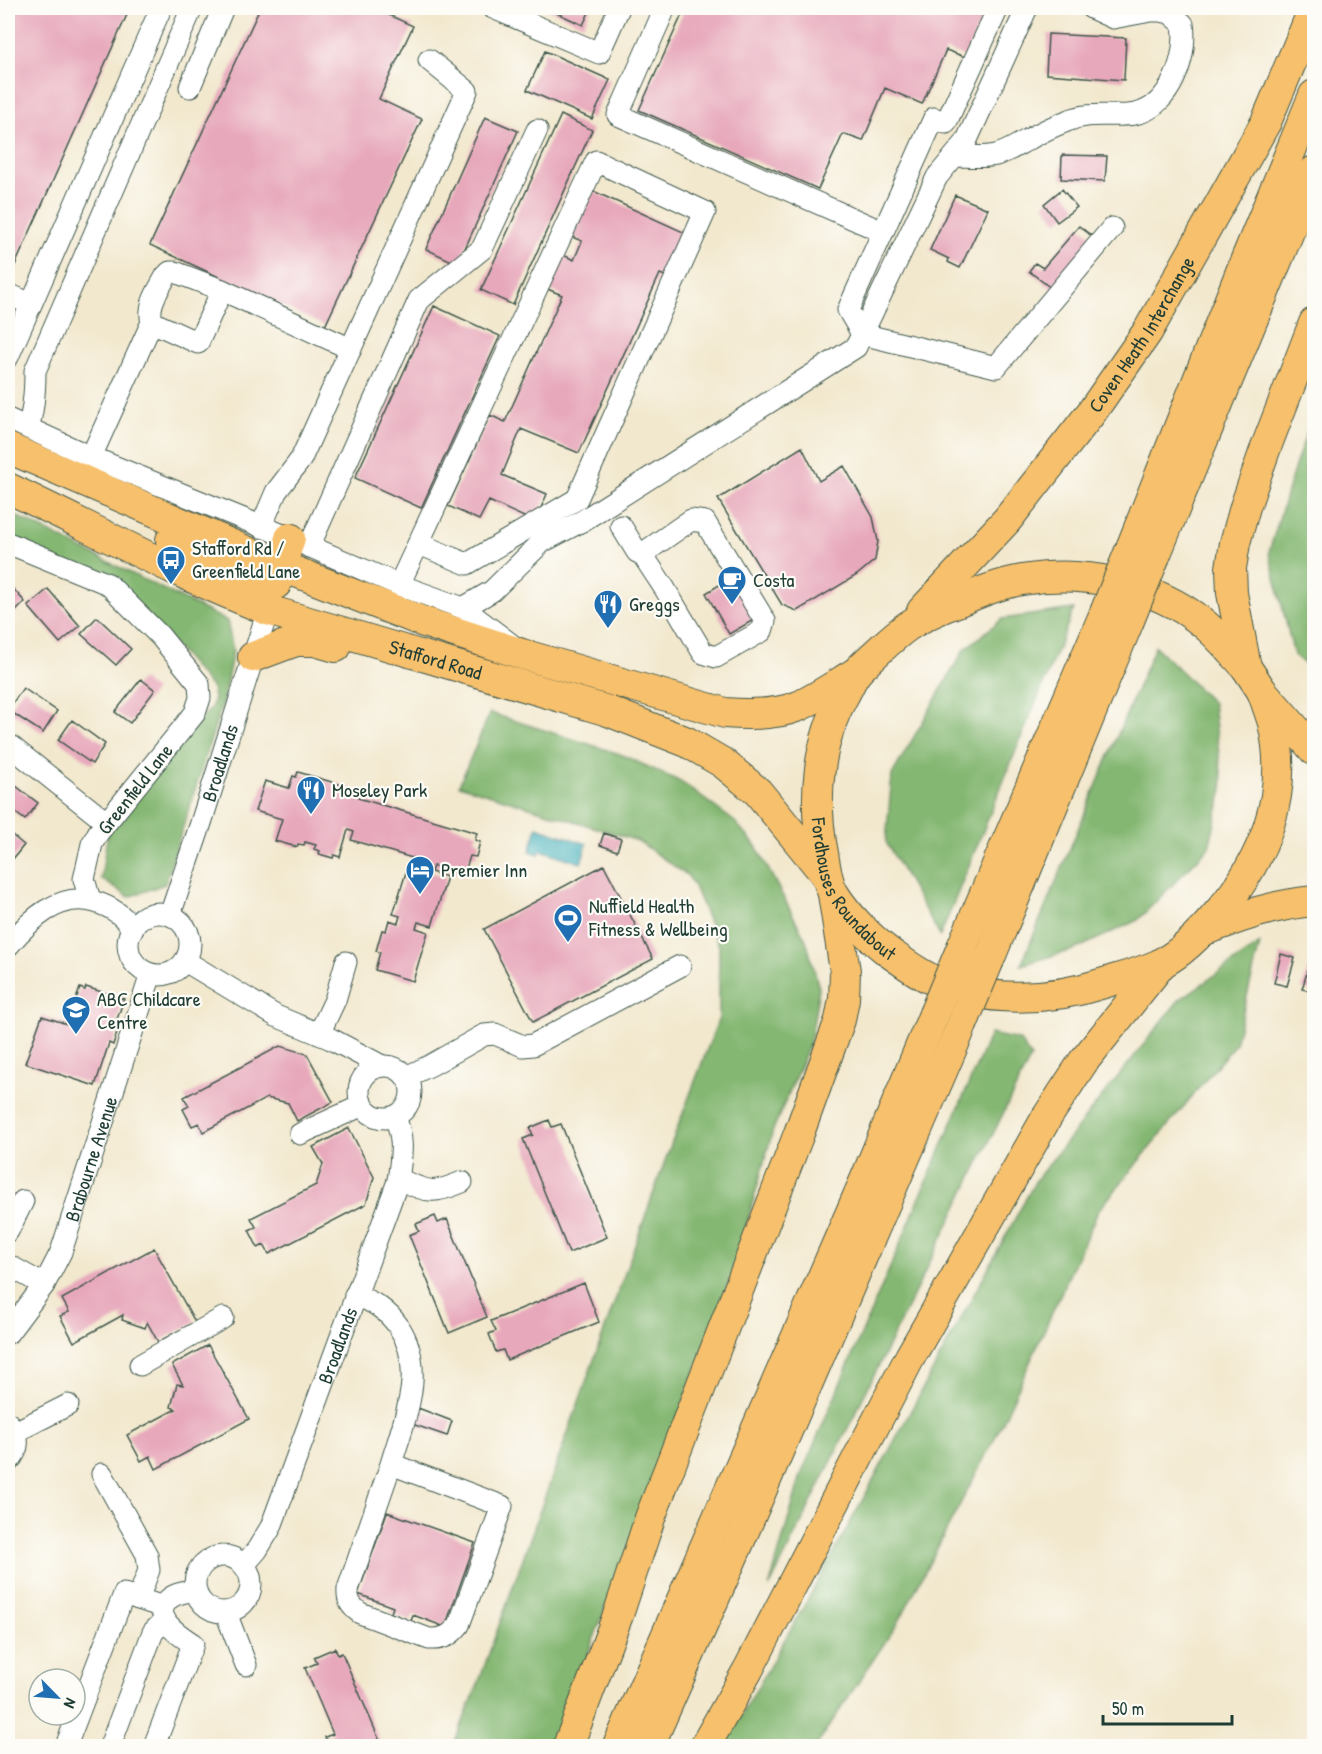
<svg xmlns="http://www.w3.org/2000/svg" width="1322" height="1754" viewBox="0 0 1322 1754" font-family="'Patrick Hand',sans-serif">
<style>
.forest{fill:#84b772;stroke:#527a53;stroke-width:1.5}
.water{fill:#3fafba;stroke:#2f7677;stroke-width:1.5}
.building{fill:#e7a8bb}
.lines{fill:none;stroke-linecap:round;stroke-linejoin:round}
.minor-casing{stroke:#3f574b;stroke-width:23}
.highway-casing{stroke:#3f574b;stroke-width:32}
.minor{stroke:#fff;stroke-width:21}
.highway{stroke:#f7c06c;stroke-width:30}
.highway-bridge-casing{stroke:#3f574b;stroke-width:32;stroke-linecap:butt}
.highway-bridge{stroke:#f7c06c;stroke-width:30}
.labels{text-anchor:middle;stroke-width:4.5;stroke-linejoin:round;paint-order:stroke}
.street-label{font-size:20px;fill:#1f3d34;stroke:#fdfcf7}
.poi-label{font-size:20px;fill:#1f3d34;stroke:#fdfcf7;text-anchor:start}
</style>
<rect width="100%" height="100%" fill="#fdfcf7"/>
<filter id="ink" filterUnits="userSpaceOnUse"><feTurbulence type="fractalNoise" baseFrequency=".0167" numOctaves="2"/><feDisplacementMap in="SourceGraphic" scale="12" xChannelSelector="R" yChannelSelector="G"/><feConvolveMatrix kernelMatrix="1 2 1 2 8 2 1 2 1" color-interpolation-filters="sRGB"/></filter>
<filter id="wash" filterUnits="userSpaceOnUse"><feTurbulence type="fractalNoise" baseFrequency=".008" numOctaves="4" result="noise"/><feDisplacementMap in="SourceGraphic" scale="24" xChannelSelector="R" yChannelSelector="G"/><feGaussianBlur stdDeviation="1.35" result="paint"/><feColorMatrix in="noise" values="0 0 0 0 0 0 0 0 0 0 0 0 0 0 0 0 0 1.4 0 .05"/><feComposite in="paint" operator="in"/></filter>
<g filter="url(#wash)">
<rect width="100%" height="100%" fill="#f2e8ce"/>
<path class="forest" d="M1314 412V672L1294 655 1269 552 1295 466Z
M8 512 227 621 233 650 223 701 165 884 129 897 101 879 109 824 211 708 214 698 212 688 122 586 8 540Z
M1074 609 940 936 886 842 892 775 964 650 1002 619Z
M1155 646 1213 703 1223 789 1209 847 1138 920 1076 949 1021 965Z
M490 713 620 754 681 782 735 822 756 846 806 940 819 988 810 1043 773 1130 735 1266 553 1746H453L477 1687 666 1158 719 1018V946L693 884 688 876 638 841 459 785Z
M1260 944 1235 1044 1098 1211 1002 1424 899 1621 816 1746H724L825 1569 1036 1180 1179 1000Z
M990 1034 1019 1040 1031 1057 769 1588 801 1475Z"/>
<path class="water" d="M537 827 587 844 581 863 541 850 539 854 530 851Z"/>
<g id="blocks">
<path class="building" d="M8 8H130L8 281Z
M260 8H374L413 26 379 99 422 119 325 326 150 245Z
M546 8H591L583 25Z
M685 8H987L965 57 946 50 922 104 885 88 863 141 843 134 818 189 639 110Z
M1048 34 1126 38 1124 80 1046 74Z
M545 51 610 80 592 119 527 90Z
M561 115 592 130 513 305 481 290Z
M485 117 518 131 458 264 426 249Z
M1062 155 1107 156 1105 181 1061 179Z
M1062 189 1077 207 1057 222 1044 204Z
M593 191 690 235 670 278 660 274 579 453 521 429 502 475 547 494 535 522 489 501 479 520 448 506 490 415 505 422 562 295 545 288 561 254 574 260 582 241 572 237Z
M955 195 988 209 960 268 948 262 949 259 930 250Z
M1079 226 1093 237 1052 289 1029 271 1035 263 1043 268Z
M434 306 500 336 421 508 355 478Z
M802 447 819 481 844 466 873 517 878 541 875 560 857 575 797 611 782 605 718 499Z
M734 576 757 618 729 634 706 593Z
M8 583 25 602 8 619Z
M48 589 80 626 60 643 28 606Z
M97 617 131 649 116 665 81 634Z
M141 679 155 690 130 723 115 712Z
M23 688 57 711 43 733 8 710Z
M72 720 105 744 92 764 58 740Z
M298 772 352 788 351 791 360 794 358 798 477 833 475 840 480 842 476 857 470 856 464 875 433 866 431 872 447 877 432 926 418 922 416 928 428 932 413 981 375 970 380 952 376 951 382 930 386 931 389 920 398 923 400 916 393 914 408 866 423 870 426 862 351 840 354 832 348 830 340 857 334 855 333 858 319 854 320 851 314 849 316 845 305 842 304 845 298 844 297 847 275 841 282 819 255 811 265 781 289 788 293 776 296 777Z
M8 780 38 803 25 820 8 807Z
M8 832 24 845 8 865Z
M604 833 621 839 617 851 600 845Z
M604 865 653 959 533 1022 484 929Z
M1281 954 1295 958 1287 986 1274 983Z
M1308 969 1314 970V992L1302 989Z
M86 987 124 999 115 1025 119 1026 113 1045 109 1043 95 1086 25 1063 42 1016 67 1024 80 988 85 990Z
M280 1046 307 1054 333 1102 297 1121 288 1103 267 1098 203 1132 199 1123 192 1126 183 1109 189 1106 184 1097Z
M549 1120 552 1127 561 1124 607 1237 569 1253 523 1139 533 1135 530 1128Z
M349 1128 374 1177 366 1204 269 1254 264 1245 258 1248 249 1230 256 1227 251 1218 316 1185 323 1164 313 1147Z
M435 1216 438 1223 447 1219 487 1317 449 1333 409 1235 419 1231 416 1224Z
M154 1248 195 1322 158 1342 147 1322 145 1328 122 1320 123 1315 74 1342 60 1316 69 1312 62 1299Z
M584 1283 599 1322 507 1360 503 1350 496 1352 489 1334 496 1331 491 1321Z
M208 1345 249 1419 156 1469 150 1456 141 1461 127 1435 176 1409 171 1407 177 1384 183 1385 172 1365Z
M418 1408 452 1421 447 1436 412 1424Z
M387 1512 475 1543 445 1627 413 1615 411 1621 391 1613 393 1607 358 1594Z
M335 1648 338 1655 342 1653 382 1746H329L325 1737 333 1734 305 1668 317 1663 314 1657Z"/>
</g>
</g>
<g filter="url(#ink)">
<use href="#blocks" fill-opacity="0" stroke="#3f574b" stroke-width="1.5"/>
<g class="lines">
<g class="minor-casing">
<g id="minor">
<path d="M493 8 599 53 619 8"/>
<path d="M665 8 618 115 883 232"/>
<path d="M998 8 946 123 934 118 848 310 862 334 996 367 1112 228"/>
<path d="M190 87 223 8"/>
<path d="M955 156C968 156 983 158 996 155 1008 152 1019 144 1029 139 1041 132 1054 126 1067 121 1091 111 1111 118 1135 114 1171 107 1188 55 1183 24L1170 13 1160 11H1151L1113 18 1091 8"/>
<path d="M8 294 31 304"/>
<path d="M152 322C147 305 158 291 166 276L170 272H175L222 290"/>
<path d="M8 357 161 8"/>
<path d="M8 419 91 457 290 538 399 585 463 608 512 645"/>
<path d="M28 428C34 409 35 391 35 371L192 8"/>
<path d="M91 457 152 322 198 343 222 290 351 349"/>
<path d="M621 526 637 552 642 554 665 589 703 653 716 657 762 631 765 621 705 522 691 520 642 554"/>
<path d="M261 527 276 492 301 459 467 91 429 60"/>
<path d="M8 543 108 584 160 636 199 684 200 698 195 713 98 833 92 844 84 879 90 900"/>
<path d="M309 547 419 300 482 249 537 130"/>
<path d="M399 585 596 161 705 212 577 499 467 564 419 544"/>
<path d="M463 608 492 591 542 542 582 521 856 347 937 177 966 142 1027 8"/>
<path d="M8 744 106 822"/>
<circle cx="159" cy="944" r="31"/>
<path id="s1" d="M170 915 201 823 268 610"/>
<path d="M8 946C29 921 59 891 95 902 112 907 123 915 133 929"/>
<path d="M185 961 276 1016 331 1039 382 1066"/>
<path d="M319 1034 335 1000 346 962"/>
<circle cx="385" cy="1092" r="26"/>
<path d="M406 1077 431 1065 484 1035 495 1034 523 1046 533 1045 680 966"/>
<path d="M300 1134 363 1105"/>
<path d="M398 1179C429 1192 431 1195 462 1182"/>
<path d="M8 1231 23 1201"/>
<path d="M8 1265 44 1285"/>
<path d="M355 1295C374 1302 387 1310 399 1327 427 1370 404 1420 391 1464L502 1506 459 1625C451 1635 443 1640 429 1639L360 1613C351 1606 347 1601 348 1589L391 1464"/>
<path id="s2" d="M8 1333 44 1285 61 1252 151 974"/>
<path d="M140 1365 223 1318"/>
<path d="M8 1423C21 1435 20 1450 8 1462"/>
<path d="M15 1432 68 1405"/>
<path d="M102 1474 147 1555 149 1570 138 1599"/>
<circle cx="223" cy="1584" r="28"/>
<path id="s3" d="M244 1565 257 1550 271 1527 398 1181C401 1156 405 1141 395 1117"/>
<path d="M226 1613 246 1665"/>
<path d="M66 1746 124 1594 163 1607"/>
<path d="M110 1746 153 1632 165 1620"/>
<path d="M154 1746 193 1644C181 1636 150 1618 168 1600 174 1593 187 1592 195 1590"/>
</g>
</g>
<g class="highway-casing">
<g id="highway">
<path d="M1314 323 1266 447 1245 507 1235 543 1231 568 1232 593 1246 667 1262 691 1314 750"/>
<path d="M8 448 281 566 424 622 522 654 725 713C749 715 776 715 799 706 818 697 837 684 855 673"/>
<path id="s4" d="M8 488C94 529 179 575 268 610L608 711 687 742 723 763 758 792 825 874"/>
<path d="M171 540 245 575C258 584 267 593 268 610"/>
<path d="M1131 548 1244 264 1314 95"/>
<path d="M1155 556 1314 171"/>
<path d="M276 584 290 538"/>
<path id="s5" d="M922 611 1007 520 1091 413 1148 331 1266 122 1314 8"/>
<path d="M253 657 296 641H315L336 647"/>
<path id="s6" d="M1246 667C1232 652 1219 636 1203 623 1154 584 1083 569 1022 580 999 584 978 593 957 602 941 608 923 616 908 626 895 635 884 646 872 657 867 662 862 666 857 672 852 678 848 688 844 695 818 741 813 797 822 848 825 863 826 881 834 894 847 915 871 939 890 953 903 962 916 972 931 979 984 1003 1049 1001 1104 983 1123 977 1146 971 1162 963 1183 952 1204 930 1218 913 1264 860 1290 794 1273 723 1270 713 1266 702 1262 691"/>
<path d="M1205 930C1243 916 1273 905 1314 901"/>
<path d="M962 947 1104 615"/>
<path d="M989 960 1128 623"/>
<path d="M568 1746 618 1615 650 1518 798 1136 840 1020 844 999 845 971 833 894"/>
<path d="M618 1746 865 1180 934 1014"/>
<path d="M649 1746 741 1538 962 1025"/>
<path d="M705 1746 748 1670 910 1357 1047 1117 1083 1062 1163 962"/>
</g>
</g>
<use href="#minor" class="minor"/>
<use href="#highway" class="highway"/>
<g class="highway-bridge-casing">
<path id="highway-bridge" d="M1104 615 1131 548
M1128 623 1155 556
M934 1014 962 947
M962 1025 989 960"/>
</g>
<use href="#highway-bridge" class="highway-bridge"/>
</g>
</g>
<defs>
<g id="bus-pin" transform="scale(1.5)"><path d="M0 17L-7.5 6A9.5 9.5 0 1 1 7.5 6Z" fill="#1f6fb2" stroke="#fdfcf7"/><path d="M-5-6H5V4H4V6H2V4H-2V6H-4V4H-5ZM-3.5-4V0h7V-4ZM-3.5 1.2v1.5H-2V1.2ZM2 1.2v1.5H3.5V1.2Z" fill="#fff"/></g>
<g id="cafe-pin" transform="scale(1.5)"><path d="M0 17L-7.5 6A9.5 9.5 0 1 1 7.5 6Z" fill="#1f6fb2" stroke="#fdfcf7"/><path d="M-5.5-4.5H6V0H3Q3 3.5 0 3.5H-2.5Q-5.5 3.5-5.5 0ZM3-3.2v2h1.7v-2ZM-6 4.5H4V6H-6Z" fill="#fff"/></g>
<g id="restaurant-pin" transform="scale(1.5)"><path d="M0 17L-7.5 6A9.5 9.5 0 1 1 7.5 6Z" fill="#1f6fb2" stroke="#fdfcf7"/><path d="M-5-6h1v4h1v-4h1v4h1v-4h1v5L-1.5 .5V6h-2V.5L-5-1ZM5-6V6H3V1.5H1.5Q1.5-4 5-6Z" fill="#fff"/></g>
<g id="hotel-pin" transform="scale(1.5)"><path d="M0 17L-7.5 6A9.5 9.5 0 1 1 7.5 6Z" fill="#1f6fb2" stroke="#fdfcf7"/><path d="M-6-4.5h1.5V1H6V5H4.5V3h-9V5H-6ZM-4 0a1.8 1.8 0 1 1 3.6 0ZM.5 0V-2.5h3Q6-2.5 6 0Z" fill="#fff"/></g>
<g id="stadium-pin" transform="scale(1.5)"><path d="M0 17L-7.5 6A9.5 9.5 0 1 1 7.5 6Z" fill="#1f6fb2" stroke="#fdfcf7"/><path d="M0-5a6.5 5 0 1 0 0 10a6.5 5 0 1 0 0-10ZM-3.5-1.8h7v3.6h-7Z" fill="#fff"/></g>
<g id="school-pin" transform="scale(1.5)"><path d="M0 17L-7.5 6A9.5 9.5 0 1 1 7.5 6Z" fill="#1f6fb2" stroke="#fdfcf7"/><path d="M0-5L7-2L0 1L-7-2ZM-4 1L0 2.5L4 1V4Q0 6-4 4Z" fill="#fff"/></g>
</defs>
<g fill-rule="evenodd">
<use href="#bus-pin" x="171" y="560"/>
<use href="#cafe-pin" x="732" y="580"/>
<use href="#restaurant-pin" x="608" y="604"/>
<use href="#restaurant-pin" x="311" y="790"/>
<use href="#hotel-pin" x="420" y="870"/>
<use href="#stadium-pin" x="568" y="918"/>
<use href="#school-pin" x="76" y="1010"/>
</g>
<g class="labels">
<g class="street-label">
<text dy="7" stroke="none"><textPath href="#s5" startOffset="354">Coven Heath Interchange</textPath></text>
<text dy="7" stroke="none"><textPath href="#s4" startOffset="462">Stafford Road</textPath></text>
<text dy="7" stroke="none"><textPath href="#s1" startOffset="160">Broadlands</textPath></text>
<text transform="translate(135 789) rotate(-52)" y="7">Greenfield Lane</text>
<text dy="7" stroke="none"><textPath href="#s6" startOffset="681">Fordhouses Roundabout</textPath></text>
<text dy="7" stroke="none"><textPath href="#s2" startOffset="195">Brabourne Avenue</textPath></text>
<text dy="7" stroke="none"><textPath href="#s3" startOffset="240">Broadlands</textPath></text>
</g>
<g class="poi-label">
<text x="192" y="555">Stafford Rd /<tspan x="192" dy="23">Greenfield Lane</tspan></text>
<text x="753" y="587">Costa</text>
<text x="629" y="611">Greggs</text>
<text x="332" y="797">Moseley Park</text>
<text x="441" y="877">Premier Inn</text>
<text x="589" y="913">Nuffield Health<tspan x="589" dy="23">Fitness &amp; Wellbeing</tspan></text>
<text x="97" y="1006">ABC Childcare<tspan x="97" dy="23">Centre</tspan></text>
</g>
</g>
<rect width="1322" height="1754" fill="none" stroke="#fdfcf7" stroke-width="30"/>
<g transform="translate(57 1697) rotate(115)"><circle r="28" fill="#fdfcf7" stroke="#a4b0a9" stroke-width="1.5"/>
<path d="M0-4.5L10 22L0 15L-10 22Z" fill="#1f6fb2"/>
<text y="-9" font-size="16" font-weight="bold" text-anchor="middle" fill="#1f3d34">N</text>
</g>
<path d="M1103 1715v9h129v-9" fill="none" stroke="#1f3d34" stroke-width="3"/>
<text x="1112" y="1715" font-size="18" fill="#1f3d34" stroke="#fdfcf7" stroke-width="4.5" paint-order="stroke">50 m</text>
</svg>
